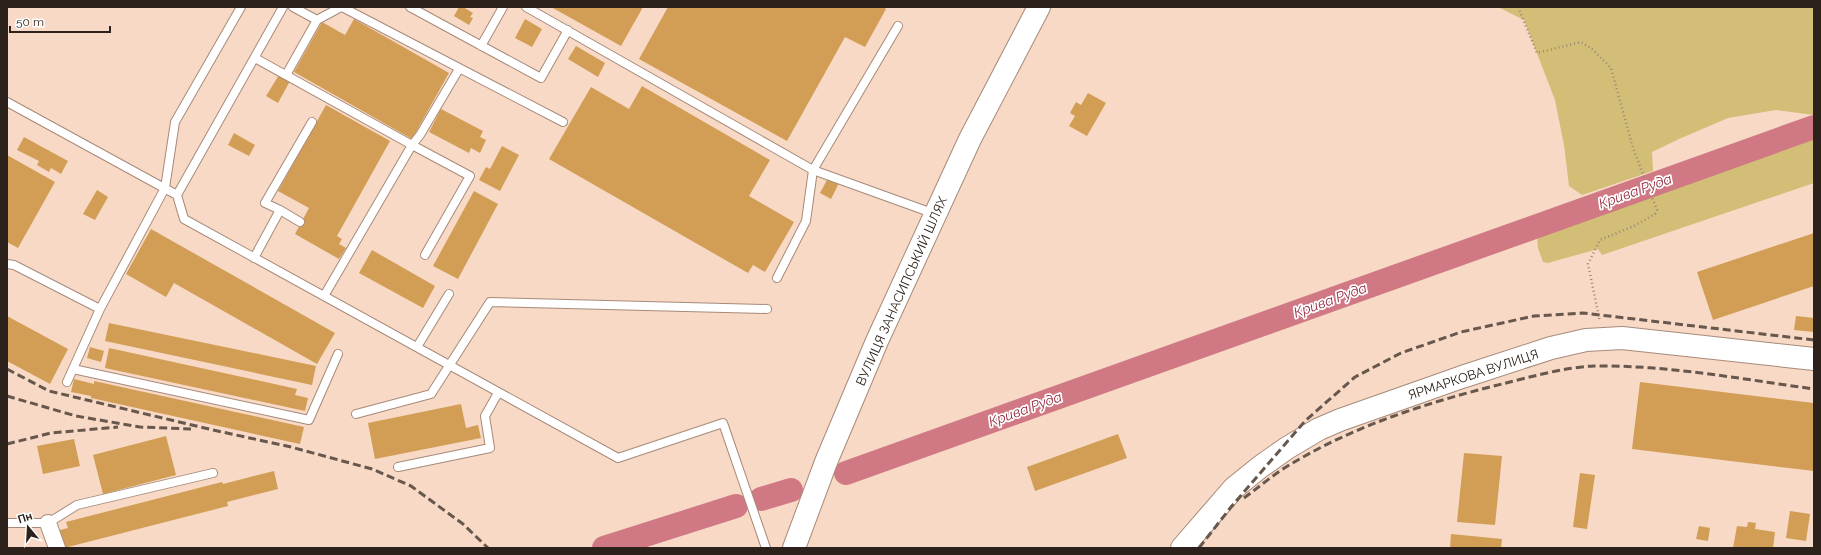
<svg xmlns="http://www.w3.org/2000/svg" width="1821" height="555" viewBox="0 0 1821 555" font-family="Raleway,sans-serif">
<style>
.green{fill:#d2be76}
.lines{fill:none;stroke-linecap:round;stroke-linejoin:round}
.river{stroke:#d07984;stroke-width:24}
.building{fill:#d29e55}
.lane-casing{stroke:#a78a79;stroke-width:10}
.street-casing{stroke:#a78a79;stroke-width:18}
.secondary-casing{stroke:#a78a79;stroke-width:24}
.path{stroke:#9b8678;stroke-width:2.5;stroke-dasharray:1 3;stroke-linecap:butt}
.lane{stroke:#fff;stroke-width:8}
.street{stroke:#fff;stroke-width:16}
.secondary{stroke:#fff;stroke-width:22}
.rail{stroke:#67574c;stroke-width:3;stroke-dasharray:8 4;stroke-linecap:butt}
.labels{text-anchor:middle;stroke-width:3.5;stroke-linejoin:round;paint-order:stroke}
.street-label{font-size:13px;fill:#2d221b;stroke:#fff}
.water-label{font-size:14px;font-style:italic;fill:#942b41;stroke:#fff}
</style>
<rect width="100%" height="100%" fill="#f7d9c6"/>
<path class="green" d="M1498 7H1814V115L1776 110 1728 118 1679 139 1652 152 1653 171 1582 195 1569 186 1564 145 1555 100 1524 20Z
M1814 132V183L1602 255 1598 249 1548 263 1543 262 1538 248 1537 234 1541 231 1667 188 1749 154Z"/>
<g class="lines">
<path class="river" d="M846 473 1814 127
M761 499 791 490
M604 548 736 506"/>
</g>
<path class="building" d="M459 7H463L473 13 470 17 473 18 469 25 454 16Z
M551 7H643L621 46Z
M668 7H883L886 9 865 47 845 37 787 141 639 59Z
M354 19 449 73 412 139 294 72 322 22 345 35Z
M525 19 542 29 532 47 515 38Z
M576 46 605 63 598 77 568 59Z
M279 75 290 81 278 103 266 96Z
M642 86 770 160 749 196 794 222 765 272 753 265 748 273 549 159 591 87 629 109Z
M1088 93 1106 103 1087 136 1069 126 1075 116 1070 113 1076 102 1081 105Z
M326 105 390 141 337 236 342 239 339 244 346 248 339 259 295 234 309 208 278 191Z
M441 109 483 131 480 137 486 140 480 153 471 148 469 153 429 132Z
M234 133 255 145 249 156 228 145Z
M24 137 68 161 61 174 51 168 49 172 37 165 39 161 17 150Z
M502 146 519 155 500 191 479 180 486 167 490 169Z
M7 155 55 182 18 248 7 242Z
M828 178 839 183 831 199 820 193Z
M97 190 108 197 95 220 83 214Z
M474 191 498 204 458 279 433 266Z
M151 229 335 333 317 364 174 283 166 297 126 274Z
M1814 233V286L1713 320 1697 272Z
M372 250 435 286 423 308 359 273Z
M7 316 68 349 50 384 7 361Z
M1796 316 1814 318V332L1794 330Z
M109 323 316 366 312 385 105 341Z
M90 347 104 351 101 362 87 358Z
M109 348 297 389 295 395 308 398 305 411 105 368Z
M74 379 94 384V381L304 427 300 444 91 398V396L71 392Z
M1640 382 1814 403V471L1632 449Z
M461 404 466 428 478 425 481 438 375 459 368 423Z
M1118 434 1127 458 1035 491 1027 467Z
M166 436 176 475 103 494 93 455Z
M74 439 80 466 43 474 37 446Z
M1464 453 1502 456 1495 525 1457 522Z
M274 471 278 489 227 502 228 506 64 548 60 530 68 528 66 522 222 482 223 484Z
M1580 473 1595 475 1587 529 1573 527Z
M1790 511 1810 514 1806 541 1786 538Z
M1748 522 1756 523 1755 529 1775 532 1773 548H1733L1737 526 1747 527Z
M1699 526 1710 528 1708 541 1696 539Z
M1451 534 1502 539 1501 548H1450Z"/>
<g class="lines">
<g class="lane-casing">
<path id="lane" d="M293 7 317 20 341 7
M342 7 563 122
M410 7 541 78 568 30
M526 7 813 170 935 214
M481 46 503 7
M255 58 412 145 420 135 459 69
M286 75 317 20
M7 102 177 195 283 7
M177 195 184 219 618 458 723 423 766 548
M280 210 300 222
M254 258 280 210 265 203 312 122
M7 264 14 265 100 309 165 188 175 122 241 7
M777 278 806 221 813 170 898 26
M324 296 412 145 470 176 425 255
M417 347 449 294
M73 369 309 420 338 354
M67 382 100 309
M356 414 431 394 490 302 767 309
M398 467 490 448 485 416 498 393
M7 523H48L77 505 213 473"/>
</g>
<g class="street-casing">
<path id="street" d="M48 523 57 548"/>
</g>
<g class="secondary-casing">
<path id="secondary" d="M794 548 826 462 877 341 970 139 1039 7
M1182 548 1234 488 1260 467 1287 448 1319 429 1340 420 1462 377 1551 348 1586 340 1622 338 1814 359"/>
</g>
<path class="path" d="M1518 7 1537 53 1581 42 1592 49 1611 68 1633 148 1657 210 1655 214 1636 225 1600 240 1588 264 1600 322"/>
<use href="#lane" class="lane"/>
<use href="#street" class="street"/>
<use href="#secondary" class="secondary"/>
<path class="rail" d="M7 369 49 391 213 430 291 447 372 469 411 486 463 524 488 548
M7 396 76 416 140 427 191 429
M7 444 51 433 118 427
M1244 498C1259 487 1274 474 1291 464 1356 425 1429 402 1502 384 1530 377 1566 367 1594 366 1668 365 1741 379 1814 389
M1199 548 1231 507 1305 421 1355 377 1401 353 1461 332 1534 316 1583 313 1814 340"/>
</g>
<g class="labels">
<g class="street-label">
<text transform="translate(901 291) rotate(-66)" y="5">ВУЛИЦЯ ЗАНАСИПСЬКИЙ ШЛЯХ</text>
<text transform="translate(1473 374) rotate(-18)" y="5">ЯРМАРКОВА ВУЛИЦЯ</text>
</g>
<g class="water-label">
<text transform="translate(1635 191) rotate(-20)" y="5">Крива Руда</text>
<text transform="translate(1330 300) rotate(-20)" y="5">Крива Руда</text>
<text transform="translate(1025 409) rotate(-20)" y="5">Крива Руда</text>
</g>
</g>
<rect width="1821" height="555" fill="none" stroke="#2d221b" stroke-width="16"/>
<g transform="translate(28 527) rotate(342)" stroke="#ffffff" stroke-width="3" paint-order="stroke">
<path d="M0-3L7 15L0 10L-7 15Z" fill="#2d221b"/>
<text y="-6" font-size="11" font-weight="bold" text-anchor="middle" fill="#2d221b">Пн</text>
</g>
<path d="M10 26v6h100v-6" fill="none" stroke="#2d221b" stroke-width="2"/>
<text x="16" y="26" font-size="12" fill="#2d221b" stroke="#ffffff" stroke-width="3" paint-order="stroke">50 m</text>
</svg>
